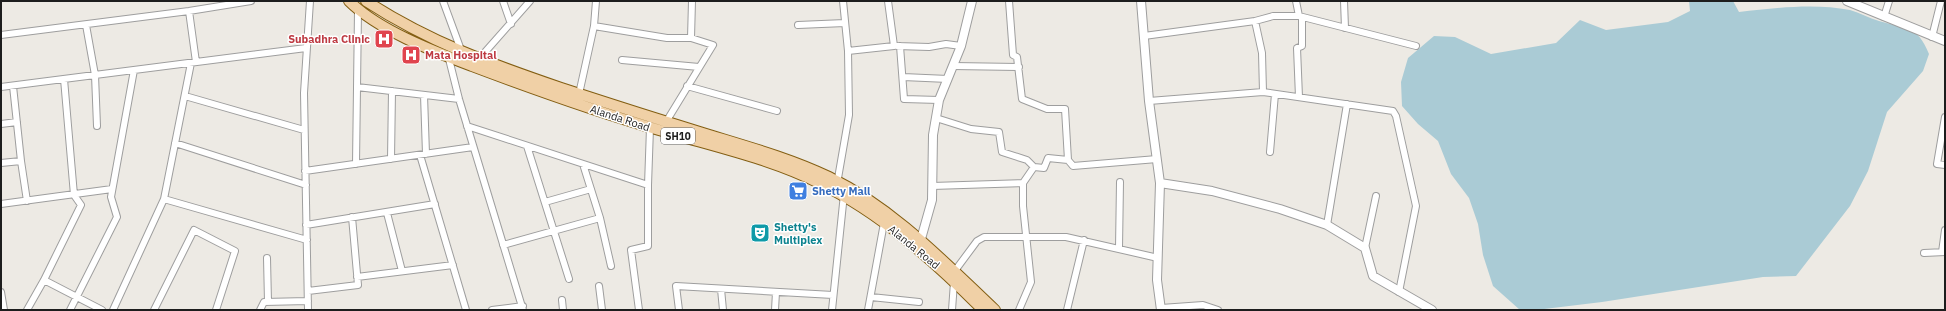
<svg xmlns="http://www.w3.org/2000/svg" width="1946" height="311" viewBox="0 0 1946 311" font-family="'IBM Plex Sans',sans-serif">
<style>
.water{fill:#aacbd5}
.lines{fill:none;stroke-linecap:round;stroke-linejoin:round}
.minor-casing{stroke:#9e9e9e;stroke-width:8}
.tertiary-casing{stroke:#9e9e9e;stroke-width:10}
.primary-casing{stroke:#835e12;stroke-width:12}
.minor{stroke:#fff;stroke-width:6}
.tertiary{stroke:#fff;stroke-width:8}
.primary{stroke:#f0d0a6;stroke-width:10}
.labels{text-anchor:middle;stroke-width:3;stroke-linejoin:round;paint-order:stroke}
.shield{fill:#fff;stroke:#616161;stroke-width:1}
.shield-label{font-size:10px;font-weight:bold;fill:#1d1d1d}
.health-label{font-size:11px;font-weight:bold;fill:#be3a42;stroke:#fff;text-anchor:end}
.street-label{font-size:11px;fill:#1d1d1d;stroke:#fff}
.shop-label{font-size:11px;font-weight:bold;fill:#366cbe;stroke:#fff;text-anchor:start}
.culture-label{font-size:11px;font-weight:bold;fill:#0d838f;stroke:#fff;text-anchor:start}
</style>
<rect width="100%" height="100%" fill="#edeae4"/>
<path class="water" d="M1689 1H1733L1739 12C1775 8 1814 3 1850 10 1860 13 1869 18 1879 21 1905 29 1917 24 1929 54L1923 71 1887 112 1868 171 1850 206 1796 276 1763 277 1602 302 1536 310H1520L1493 286 1483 255 1478 224 1469 198 1451 174 1438 141 1418 124 1402 106 1401 82 1408 58 1434 36 1455 37 1491 54 1556 43 1580 20 1606 30 1668 22 1690 11Z"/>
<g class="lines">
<g class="minor-casing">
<path id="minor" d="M443 1 461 50
M503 1 511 24
M1009 1 1013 55 1017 57 1022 99 1047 109H1065L1068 160 1048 158 1044 168 1034 167
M1296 1 1299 16 1416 46
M1344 1 1345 28
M189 11 196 62
M1884 17 1889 1
M86 25 95 75 97 126
M798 25 845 23
M594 26 667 38H691
M1 35 189 11 251 1
M1144 36 1255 21
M1932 37 1941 1
M897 46 929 47 946 44 961 46
M900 46 904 99 939 100
M848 51 894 46 888 1
M448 55 459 99 523 310
M478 60 530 1
M622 60 699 67
M953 66 1019 67
M903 77 948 79
M687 86 777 111
M1 87 306 48
M357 87 459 99
M1263 92 1262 53 1255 21 1273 16H1299
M579 94 594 26 596 1
M424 95 426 154
M185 96 304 130
M1299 97 1297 48 1302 46V17
M1149 101 1263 92 1393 111 1396 116 1416 206 1399 292
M1945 117 1937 164 1945 165
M936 118 971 129 999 132 1002 152 1027 160 1034 167 1023 183V206L1031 282 1019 310
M666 122 713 45 691 38 692 1
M1 124 17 122
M467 126 648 185 650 128
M175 143 306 185
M527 146 569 279
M1270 152 1275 94
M420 155 466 310
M391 159 392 91
M1068 160 1073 166 1157 159
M21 161 27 201
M1 163 21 161 13 86
M356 164 358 11
M305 171 473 147
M837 184 849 115 848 51 843 1
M932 186 1023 183
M164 199 307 240
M545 202 591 189
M1 204 112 189
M387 213 402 271
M600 218 611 266
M306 225 435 204
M1327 225 1347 104
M503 245 600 218 583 164
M1119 248 1120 182
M1365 248 1376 196
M1942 252 1945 230
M1924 253 1945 252
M267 258 268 302
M954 272 977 241 984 237H1066L1158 258
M357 277 453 265
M44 280 102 310
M599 286 602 310
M721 289 723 310
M308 291 358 285 352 217
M1 292 4 310
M871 297 919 302
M562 300 563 310
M1161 308 1203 305 1218 310
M27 310 44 280 81 205 74 195 64 79
M70 310 117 217 111 197 134 70
M113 310 164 199 191 63
M154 310 194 230 235 251 216 310
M260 310 264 302 308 301
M308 310 304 93 310 1
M492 310 523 306
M639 310 631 250 648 246V185
M679 310 676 286 833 295
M775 310 776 292
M832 310 844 194
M868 310 884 223
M952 310 954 282
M1067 310 1084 240"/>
</g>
<g class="tertiary-casing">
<path id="tertiary" d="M1141 1 1149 101 1160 183 1157 280 1161 310
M1847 1 1945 41
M1160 183 1212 191 1280 209 1327 225 1365 248 1373 276 1432 310
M921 239 932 200 933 135 939 100 961 46 972 1"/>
</g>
<g class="primary-casing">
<path id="primary" d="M349 1C378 30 433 51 472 66 533 89 595 111 659 130 712 146 769 158 819 183 881 213 934 261 983 310
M366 1C429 42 491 64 561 88 604 102 647 116 690 129 737 144 785 156 829 177 894 209 943 261 995 310"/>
</g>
<use href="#minor" class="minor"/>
<use href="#tertiary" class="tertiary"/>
<use href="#primary" class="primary"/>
</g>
<defs>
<g id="hospital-square" transform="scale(1)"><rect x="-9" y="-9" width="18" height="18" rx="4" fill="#e0444e" stroke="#fff"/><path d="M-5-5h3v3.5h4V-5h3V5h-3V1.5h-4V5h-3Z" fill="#fff"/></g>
<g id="supermarket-square" transform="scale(1)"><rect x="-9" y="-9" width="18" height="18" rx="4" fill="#3f7fe0" stroke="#fff"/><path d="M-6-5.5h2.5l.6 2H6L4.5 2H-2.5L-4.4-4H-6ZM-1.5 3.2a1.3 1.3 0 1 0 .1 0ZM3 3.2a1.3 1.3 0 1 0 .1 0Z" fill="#fff"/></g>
<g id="theatre-square" transform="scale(1)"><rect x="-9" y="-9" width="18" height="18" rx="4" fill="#0f9aa8" stroke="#fff"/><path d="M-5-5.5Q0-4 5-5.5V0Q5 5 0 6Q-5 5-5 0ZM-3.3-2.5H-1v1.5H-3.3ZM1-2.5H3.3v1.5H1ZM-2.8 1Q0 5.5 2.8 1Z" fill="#fff"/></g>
</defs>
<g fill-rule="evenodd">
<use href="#hospital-square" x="384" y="39"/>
<use href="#hospital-square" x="411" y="55"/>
<use href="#supermarket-square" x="798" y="191"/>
<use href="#theatre-square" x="760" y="233"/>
</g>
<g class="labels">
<rect class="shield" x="661" y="128" width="34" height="16" rx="3"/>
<g class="shield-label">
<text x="678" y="140">SH10</text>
</g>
<g class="health-label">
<text x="370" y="43">Subadhra Clinic</text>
<text x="425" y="59" text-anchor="start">Mata Hospital</text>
</g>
<g class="street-label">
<text transform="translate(620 118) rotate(18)" y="4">Alanda Road</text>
<text transform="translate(914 247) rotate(39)" y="4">Alanda Road</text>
</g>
<g class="shop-label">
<text x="812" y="195">Shetty Mall</text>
</g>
<g class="culture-label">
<text x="774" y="231">Shetty's<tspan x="774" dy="13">Multiplex</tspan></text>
</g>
</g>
<rect width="1946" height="311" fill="none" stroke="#1d1d1d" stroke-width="4"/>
</svg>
